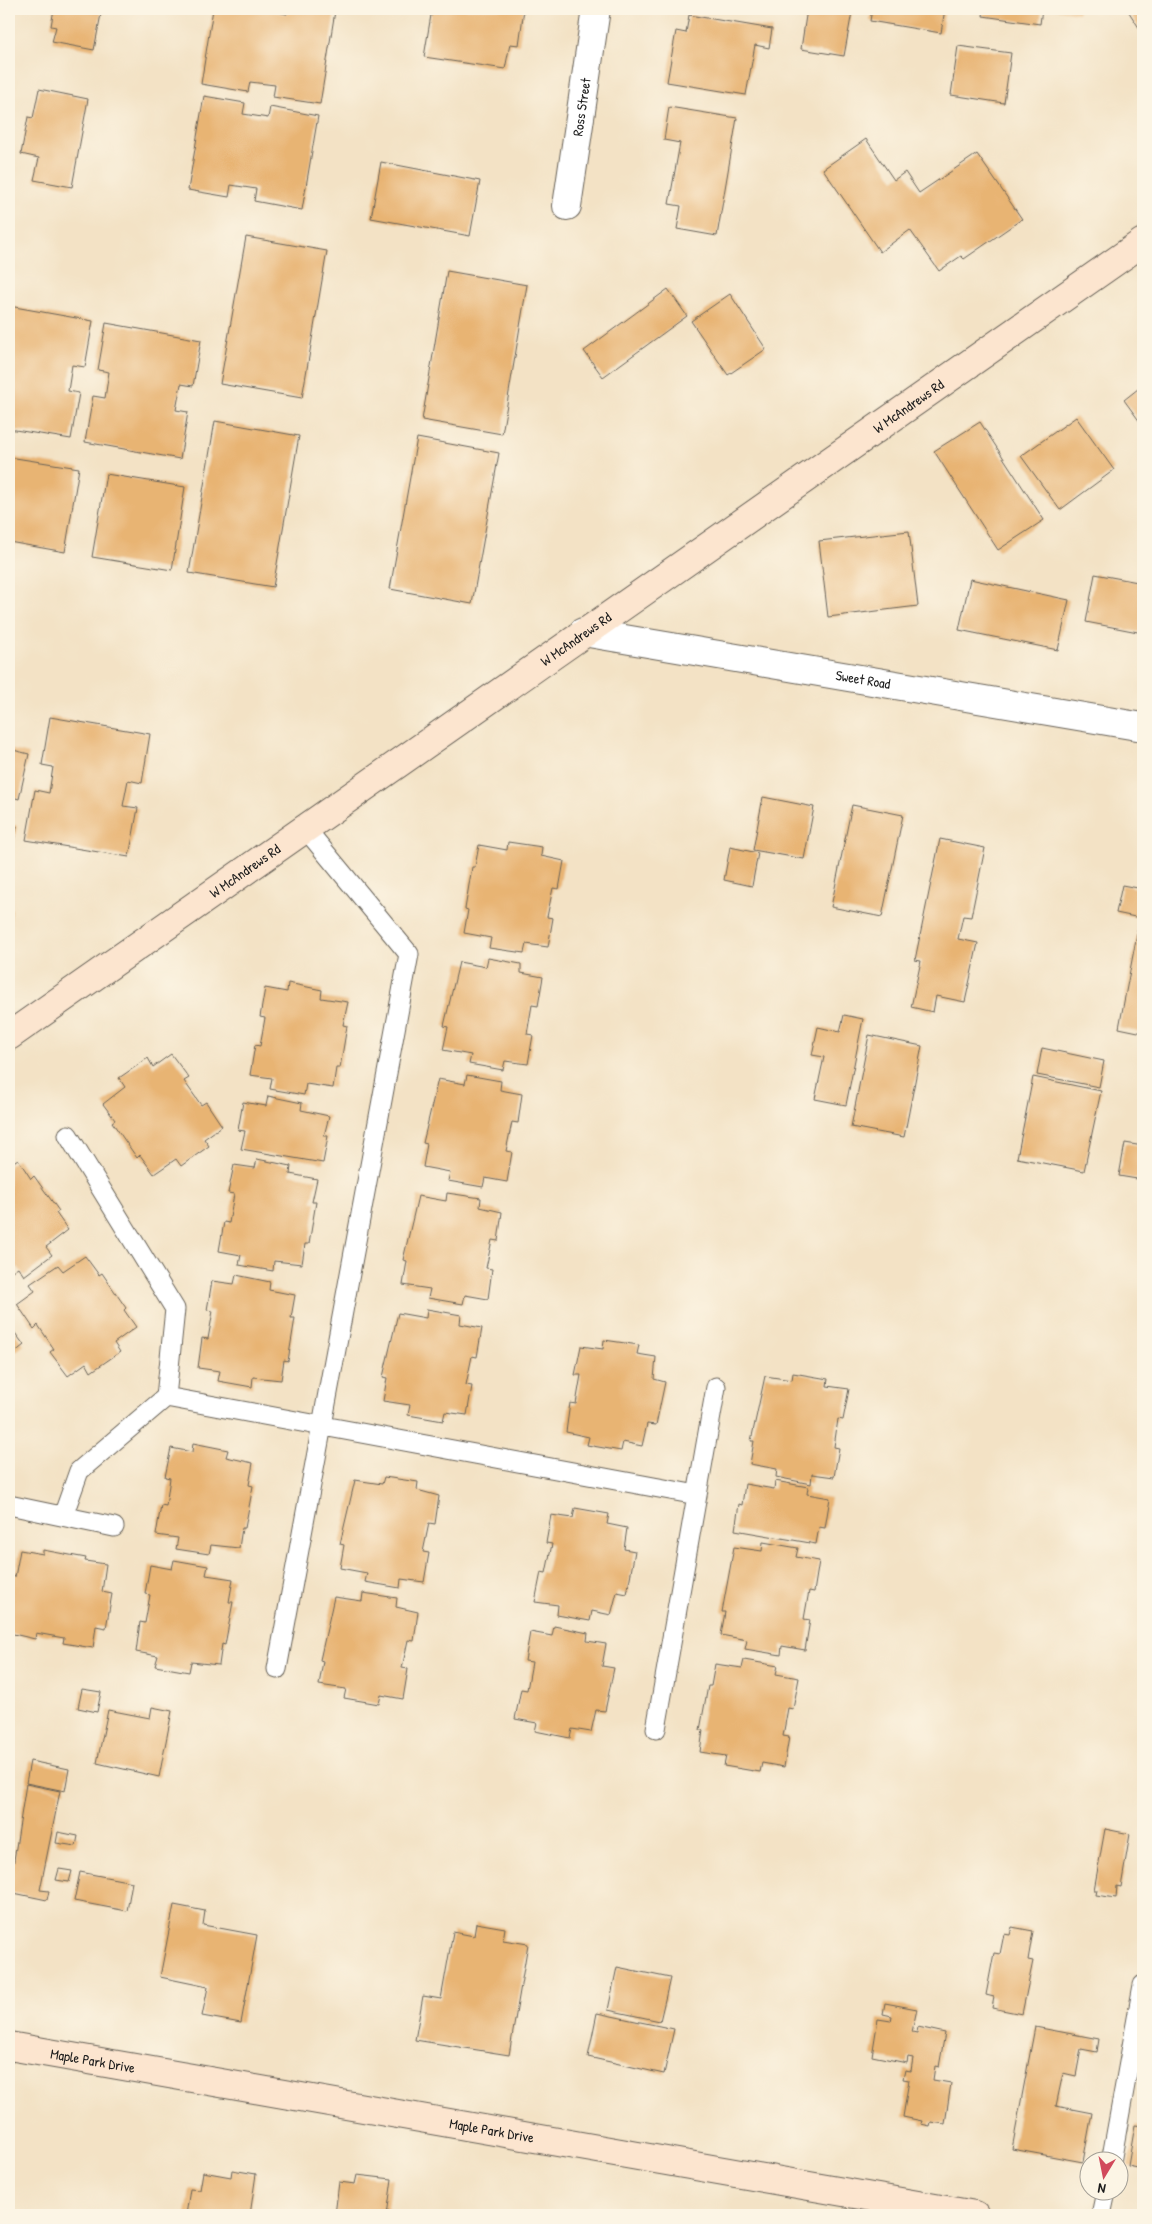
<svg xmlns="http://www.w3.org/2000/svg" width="1152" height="2224" viewBox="0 0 1152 2224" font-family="'Patrick Hand',sans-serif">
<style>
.building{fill:#e8b473}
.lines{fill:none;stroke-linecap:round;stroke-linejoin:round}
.lane-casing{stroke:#676157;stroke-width:21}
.street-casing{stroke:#676157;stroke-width:30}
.secondary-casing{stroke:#676157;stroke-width:30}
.lane{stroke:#fff;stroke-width:19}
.street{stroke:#fff;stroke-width:28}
.secondary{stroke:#fce5cf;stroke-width:28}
.labels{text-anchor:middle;stroke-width:4;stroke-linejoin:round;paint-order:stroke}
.street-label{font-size:14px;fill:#1c1c1c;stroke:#fcf5e5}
</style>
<rect width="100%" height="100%" fill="#fcf5e5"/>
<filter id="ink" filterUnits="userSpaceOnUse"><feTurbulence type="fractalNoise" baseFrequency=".02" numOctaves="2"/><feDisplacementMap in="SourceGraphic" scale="10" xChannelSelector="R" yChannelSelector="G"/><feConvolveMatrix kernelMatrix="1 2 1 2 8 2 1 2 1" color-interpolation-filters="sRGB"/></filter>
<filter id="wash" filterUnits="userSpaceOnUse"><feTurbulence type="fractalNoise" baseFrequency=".0096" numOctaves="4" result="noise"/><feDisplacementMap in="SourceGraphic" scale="20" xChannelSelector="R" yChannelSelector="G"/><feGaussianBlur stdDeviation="1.12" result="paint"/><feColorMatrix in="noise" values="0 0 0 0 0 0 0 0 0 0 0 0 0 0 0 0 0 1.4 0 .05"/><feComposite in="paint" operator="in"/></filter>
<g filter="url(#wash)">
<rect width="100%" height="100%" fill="#f3e2c5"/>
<g id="blocks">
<path class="building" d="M54 9H102L94 50 52 42 56 27 51 26Z
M213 9H261L287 14 288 9 335 11 320 104 273 97 275 85 250 82 248 92 201 84Z
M432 9H524L519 45 510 44 505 69 424 57Z
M807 9H833L852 12 844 56 801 49Z
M872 9H945L941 33 870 21Z
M984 9H1042L1040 24 983 16Z
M1056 9H1079L1078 13Z
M1127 9H1143V34Z
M689 15 772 29 769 48 755 45 746 95 667 82 676 31 686 33Z
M958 46 1011 53 1004 103 951 95Z
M39 89 88 99 72 187 34 180 39 158 21 154 28 117 33 118Z
M204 96 245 103 243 114 268 118 270 107 318 116 302 210 254 201 256 189 231 185 229 197 188 190Z
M669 107 737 118 717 236 677 229 681 206 669 204 680 143 664 140Z
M866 139 894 180 905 172 919 193 977 154 1022 219 964 259 961 256 939 271 910 230 880 252 823 169Z
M381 162 480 181 470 236 371 218Z
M246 237 327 251 302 398 220 384Z
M447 271 527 285 502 434 422 420Z
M668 289 687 316 603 377 584 351Z
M730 294 766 349 728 375 691 321Z
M9 306 93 321 85 367 72 365 68 391 79 393 71 439 9 429Z
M106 323 201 340 193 386 181 384 176 410 188 412 180 459 85 442 93 396 105 398 109 372 98 370Z
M1143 385V426L1124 400Z
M1076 417 1114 470 1060 510 1021 456Z
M215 421 299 436 273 587 189 573Z
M980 422 1044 520 998 550 934 451Z
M417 438 499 453 472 604 390 589Z
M9 457 79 468 65 552 9 542Z
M106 474 185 487 172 570 92 557Z
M909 531 918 606 828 617 819 541Z
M1095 574 1143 583V633L1086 622Z
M970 579 1069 600 1058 650 959 630Z
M50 717 150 734 142 783 128 780 123 806 138 808 129 857 26 840 35 790 49 793 53 767 42 765Z
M9 749 29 754 19 799 9 796Z
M763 797 814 807 804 859 753 850Z
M852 805 903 815 882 917 831 907Z
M9 823 17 826 10 859H9Z
M940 839 985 848 971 917 963 916 958 939 978 943 965 1002 936 996 933 1012 911 1007 921 961 915 960Z
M508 842 542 847 541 856 564 861 559 889 553 888 547 917 553 918 548 947 526 944 524 953 489 948 491 938 464 933 468 910 465 909 472 867H475L479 845 507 850Z
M730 847 758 853 752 886 724 880Z
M1122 885 1143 889V932L1137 931 1140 918 1116 913Z
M9 909H12L10 923H9Z
M1137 934 1143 935V1033L1119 1028Z
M488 958 521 964V973L543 977 538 1006 532 1005 527 1034 533 1035 528 1064 505 1061 503 1070 469 1064 471 1055 443 1050 448 1027 444 1026 459 962 486 967Z
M288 983 322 990 321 998 348 1002 343 1025 347 1026 340 1068H336L333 1088 306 1084 304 1095 270 1089 272 1078 250 1075 255 1045 260 1046 265 1018 260 1017 265 988 287 992Z
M844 1015 863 1019 846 1105 815 1099 824 1057 812 1055 818 1027 840 1032Z
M869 1035 922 1046 904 1137 851 1127Z
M1042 1048 1104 1061 1099 1087 1037 1075Z
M171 1054 189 1078 184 1081 201 1105 206 1102 222 1126 204 1139 209 1146 181 1166 176 1159 154 1174 140 1155 137 1158 112 1122 115 1120 103 1104 125 1087 119 1078 148 1058 153 1067Z
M467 1075 501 1081 500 1090 522 1094 518 1123 512 1122 506 1151 512 1152 507 1182 485 1178 483 1187 448 1181 450 1172 423 1167 427 1144 423 1143 438 1079 465 1084Z
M1033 1077 1101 1091 1084 1171 1017 1158Z
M268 1096 302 1103 301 1110 329 1116 324 1136H328L323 1163 241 1149 245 1131 238 1130 243 1102 266 1106Z
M1125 1143 1143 1146V1180L1119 1176Z
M18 1159 31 1179 34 1176 59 1211 56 1213 68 1230 46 1247 52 1255 24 1276 18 1267 9 1273V1165Z
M257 1159 291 1166 290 1174 317 1179 312 1202H316L309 1244H305L302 1264 274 1261 273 1271 239 1265 241 1255 219 1251 224 1222 229 1223 234 1194 228 1193 234 1165 255 1168Z
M447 1193 481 1198 480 1207 502 1212 498 1241 492 1240 486 1268 492 1269 488 1299 465 1295 463 1304 428 1298 430 1289 403 1285 407 1261 403 1260 418 1196 446 1201Z
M85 1256 99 1275 102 1273 126 1308 124 1310 136 1327 114 1343 120 1352 91 1372 86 1363 68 1376 50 1352 54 1349 38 1325 34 1329 17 1304 35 1291 30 1284 58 1265 63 1271Z
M236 1275 270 1282 269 1290 295 1295 291 1318H295L288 1361 284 1360 281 1380 253 1377 252 1387 218 1381 220 1371 198 1368 202 1338 208 1339 213 1311 207 1310 212 1281 234 1284Z
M427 1309 461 1315 460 1324 482 1328 477 1357 472 1356 466 1385 472 1386 467 1415 445 1412 443 1421 408 1415 410 1405 383 1401 387 1378 383 1377 398 1313 426 1318Z
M9 1325 24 1345 9 1357Z
M604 1340 639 1345 637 1354 656 1357 654 1379 665 1382 656 1425 647 1424 642 1446 623 1442 621 1451 587 1445 589 1437 566 1432 570 1403 576 1404 581 1375H575L581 1346 603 1349Z
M793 1373 828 1379 827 1386 849 1389 843 1420 838 1419 834 1447 839 1448 834 1477 812 1474 811 1484 776 1477 777 1469 750 1464 754 1441H751L765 1376 792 1380Z
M193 1443 228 1450 226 1457 253 1463 249 1485 253 1486 245 1528H242L239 1548 211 1545 209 1554 176 1549 178 1538 156 1535 161 1505 166 1506 170 1478 165 1477 171 1448 192 1452Z
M384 1477 418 1482 417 1490 439 1496 435 1524 429 1523 423 1552 429 1553 424 1582 401 1579 400 1588 365 1582 367 1573 340 1568 344 1545 340 1544 355 1480 382 1484Z
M775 1481 808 1487 807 1494 830 1498 825 1528 819 1527 816 1544 735 1530 739 1504 742 1505 745 1484 774 1489Z
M575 1508 609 1514 607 1524 627 1528 624 1549 635 1551 627 1594 617 1592 611 1615 592 1611 590 1621 557 1615 558 1605 535 1602 541 1572 546 1573 552 1544 546 1543 551 1515 573 1518Z
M763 1542 798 1548 796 1557 819 1561 814 1592 809 1591 804 1619 810 1620 805 1650 782 1646 781 1655 745 1649 747 1640 721 1635 725 1612H722L734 1547 762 1551Z
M20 1550 43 1554V1550L86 1558 85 1561 106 1564 102 1592 112 1594 106 1628 96 1626 93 1648 63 1643 64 1638 36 1633 35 1639 9 1633V1576L15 1577Z
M174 1560 208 1566 206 1575 233 1579 229 1602H233L225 1645 222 1644 219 1665 191 1662 189 1672 155 1666 158 1656 136 1652 140 1622 145 1623 150 1595 145 1594 150 1565 172 1569Z
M363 1593 397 1598 396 1607 418 1612 414 1641 408 1640 402 1668 408 1669 403 1699 381 1695 379 1704 344 1698 346 1689 319 1685 323 1661 320 1660 334 1597 362 1601Z
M554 1626 588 1633 587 1641 606 1644 602 1666 614 1668 605 1711 596 1710 591 1732 572 1729 570 1738 535 1731 537 1723 515 1719 521 1689 527 1690 532 1662 525 1661 530 1632 552 1636Z
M744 1660 778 1666 776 1674 799 1678 793 1709 788 1708 783 1736 789 1737 784 1767 762 1763 760 1772 724 1766 726 1756 700 1752 703 1730H700L708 1686H711L715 1664 742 1668Z
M82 1689 101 1692 97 1712 78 1708Z
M9 1701 13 1702 10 1732H9Z
M152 1707 172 1711 159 1777 97 1763 108 1710 150 1718Z
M30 1761 69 1769 65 1791 26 1783Z
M26 1784 60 1791 40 1890 49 1891 47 1900 9 1892Z
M1105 1829 1130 1834 1121 1887 1117 1886 1116 1898 1096 1895 1097 1890H1094Z
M58 1832 78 1836 76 1846 56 1843Z
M59 1869 72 1871 69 1882 56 1880Z
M80 1872 132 1882 127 1911 74 1901Z
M174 1905 205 1911 203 1925 257 1935 241 2023 202 2016 208 1987 160 1977Z
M476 1923 505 1928 503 1940 528 1944 509 2055 415 2040 423 1996 441 1999 453 1932 474 1936Z
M1012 1927 1033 1931 1028 1960 1033 1961 1022 2014 992 2008 994 1997 986 1995 994 1953 1000 1954 1004 1934 1010 1935Z
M617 1967 670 1978 660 2021 608 2010Z
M885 2003 917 2009 912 2032 917 2033 918 2027 945 2033 939 2067 935 2066 933 2080 951 2083 945 2124 931 2122 930 2126 921 2124 922 2121 903 2117 909 2080 903 2079 905 2070 911 2071 913 2058 908 2057 907 2063 872 2056 878 2019 891 2021 892 2016 883 2014Z
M597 2013 674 2029 664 2074 588 2057Z
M1035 2027 1099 2039 1097 2052 1081 2049 1076 2076 1063 2073 1056 2106 1092 2113 1083 2162 1012 2149Z
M1135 2125 1143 2126V2169L1128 2166Z
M232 2170 256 2174 250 2215H186L190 2189 200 2190 203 2172 231 2177Z
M357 2175 392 2179 387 2215H335L339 2182 355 2184Z"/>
</g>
</g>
<g filter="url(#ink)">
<use href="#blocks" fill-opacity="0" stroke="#676157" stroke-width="1"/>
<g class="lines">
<g class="lane-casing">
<path id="lane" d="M68 1135 175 1309 166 1397
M9 1505 114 1527
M63 1516 79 1471 166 1397 697 1495
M277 1669 409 954 305 828
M656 1729 716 1387
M1111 2162 1143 1985
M1101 2215 1106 2192"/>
</g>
<g class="street-casing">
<g id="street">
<path id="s1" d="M567 206 596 9"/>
<path id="s2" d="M583 632 1143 727"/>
</g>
</g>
<g class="secondary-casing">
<g id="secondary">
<path id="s3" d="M9 1036 1143 242"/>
<path id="s4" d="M9 2046 975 2215"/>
</g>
</g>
<use href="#lane" class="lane"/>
<use href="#street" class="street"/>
<use href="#secondary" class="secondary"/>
</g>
</g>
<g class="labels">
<g class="street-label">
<text dy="5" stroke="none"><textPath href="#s1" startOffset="100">Ross Street</textPath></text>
<text dy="5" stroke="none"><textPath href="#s3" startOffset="1098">W McAndrews Rd</textPath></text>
<text dy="5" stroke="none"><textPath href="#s3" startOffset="692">W McAndrews Rd</textPath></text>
<text dy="5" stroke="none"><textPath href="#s2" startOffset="284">Sweet Road</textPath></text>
<text dy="5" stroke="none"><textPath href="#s3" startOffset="288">W McAndrews Rd</textPath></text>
<text dy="5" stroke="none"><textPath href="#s4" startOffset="85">Maple Park Drive</textPath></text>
<text dy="5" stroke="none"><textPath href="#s4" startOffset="490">Maple Park Drive</textPath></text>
</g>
</g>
<rect width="1152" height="2224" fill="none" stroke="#fcf5e5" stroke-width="30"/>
<g transform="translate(1104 2176) rotate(190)"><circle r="24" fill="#fcf5e5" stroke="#a29e95"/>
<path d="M0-4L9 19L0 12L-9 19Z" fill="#d1495b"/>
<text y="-8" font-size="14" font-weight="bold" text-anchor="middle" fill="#1c1c1c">N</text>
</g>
</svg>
